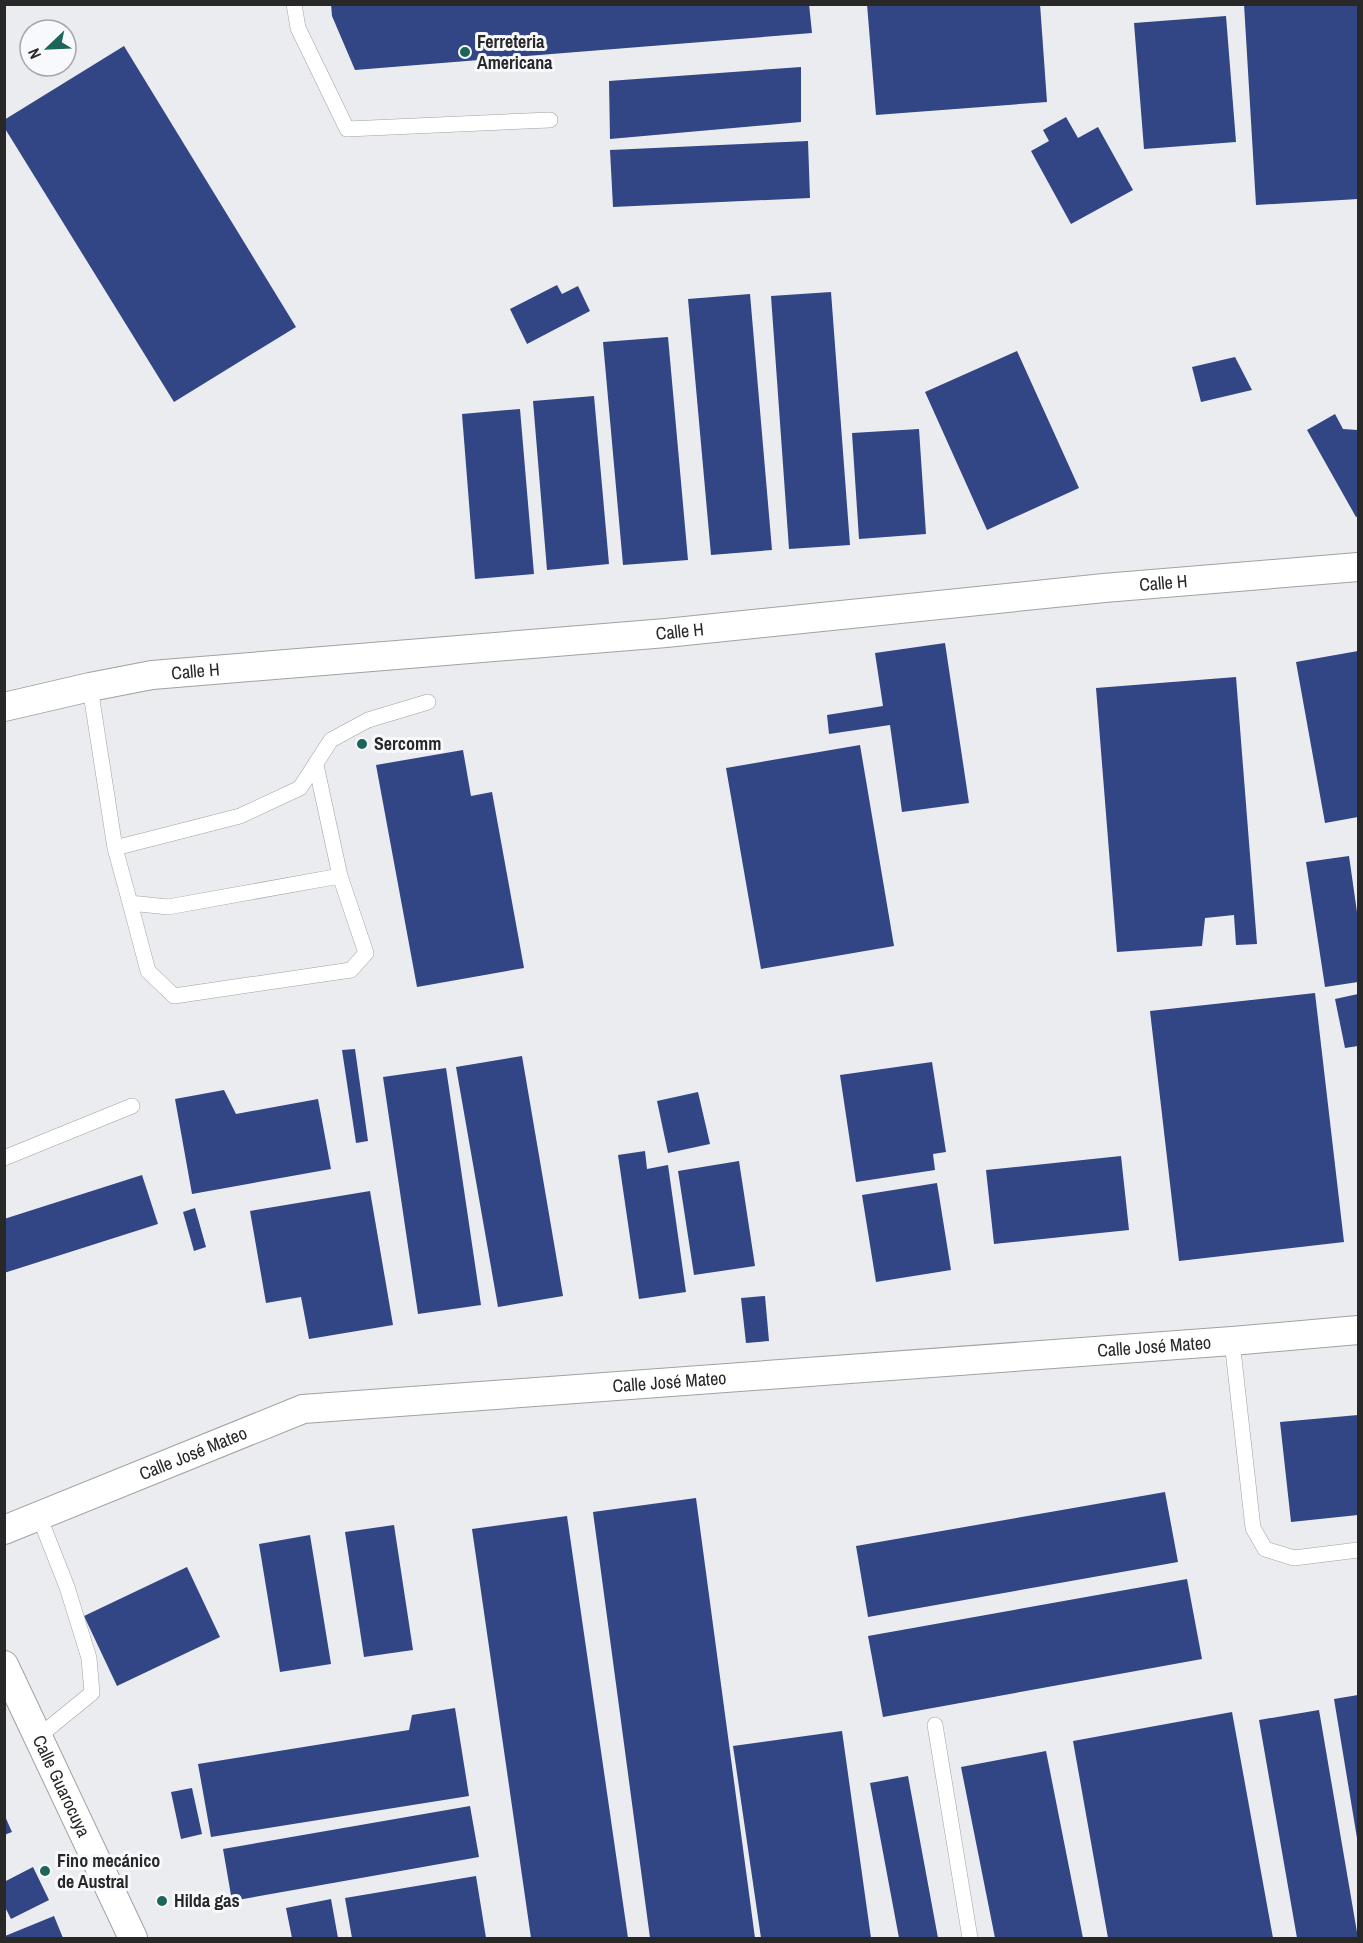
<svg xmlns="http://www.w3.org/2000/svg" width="1363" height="1943" viewBox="0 0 1363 1943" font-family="'Archivo Narrow',sans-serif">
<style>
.building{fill:#324585}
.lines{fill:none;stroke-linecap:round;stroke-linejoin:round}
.service-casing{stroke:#a0a1a3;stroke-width:16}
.minor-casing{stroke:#a0a1a3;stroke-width:30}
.service{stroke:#fff;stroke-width:15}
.minor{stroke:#fff;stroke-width:28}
.poi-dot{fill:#1d6559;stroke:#f8f9fc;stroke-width:2}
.labels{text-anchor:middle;stroke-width:6;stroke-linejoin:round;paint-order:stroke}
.poi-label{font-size:18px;font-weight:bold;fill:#282829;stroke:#f8f9fc;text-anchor:start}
.street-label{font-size:18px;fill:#282829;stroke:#f8f9fc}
</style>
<rect width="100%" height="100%" fill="#ebecef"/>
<path class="building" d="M331 4H809L812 33 355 70 332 16Z
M867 4H1040L1047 102 876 115Z
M1244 4H1358V199L1256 205Z
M1226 16 1236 142 1144 149 1134 23Z
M124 46 296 327 174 402 4 127V120Z
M801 67V122L610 139 609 81Z
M1066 117 1078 138 1098 127 1133 190 1071 224 1031 151 1049 141 1043 130Z
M808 141 810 198 613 207 610 150Z
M557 285 562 294 578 286 590 311 527 344 510 309Z
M831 292 850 545 789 549 771 296Z
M750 294 772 550 711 555 688 299Z
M668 337 688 560 623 565 603 342Z
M1017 351 1079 488 987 530 925 392Z
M1235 357 1252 390 1201 402 1192 367Z
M594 396 609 564 547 570 533 401Z
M520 409 534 574 475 579 462 414Z
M1335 414 1343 429 1358 430V516L1356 517 1307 430Z
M919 429 926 534 859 539 852 433Z
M945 643 969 803 902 812 890 725 829 734 827 715 883 706 875 653Z
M1358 651V817L1325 823 1296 662Z
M1236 677 1257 944 1236 945 1234 915 1205 918 1202 946 1117 952 1096 688Z
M860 745 894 946 761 969 726 768Z
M463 750 471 796 492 792 524 968 417 987 376 765Z
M1349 856 1358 919V982L1325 987 1306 862Z
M1315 993 1344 1242 1179 1261 1150 1011Z
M1358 994V1046L1345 1048 1335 999Z
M355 1049 368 1141 356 1143 342 1050Z
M522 1056 563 1296 498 1307 456 1067Z
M932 1062 946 1152 933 1154 935 1170 856 1182 840 1075Z
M446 1068 481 1305 418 1314 383 1077Z
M224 1090 236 1114 318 1099 331 1169 192 1194 175 1099Z
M698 1092 710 1144 668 1153 657 1101Z
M645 1151 647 1169 668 1165 686 1292 639 1299 618 1155Z
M1121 1156 1129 1230 994 1244 986 1170Z
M739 1161 755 1266 694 1275 678 1171Z
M142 1175 158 1224 4 1273V1219Z
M937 1183 951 1270 876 1282 862 1195Z
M370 1191 393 1325 309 1339 301 1297 266 1303 250 1211Z
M195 1208 206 1247 194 1251 183 1212Z
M765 1296 769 1341 746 1343 741 1298Z
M1358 1415V1515L1291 1522 1280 1422Z
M1165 1492 1178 1562 868 1617 856 1546Z
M696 1498 755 1938H650L593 1512Z
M567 1516 628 1938H531L472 1529Z
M394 1525 413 1650 364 1657 345 1532Z
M310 1535 331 1664 280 1672 259 1544Z
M187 1567 220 1637 117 1686 84 1616Z
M1187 1579 1202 1659 883 1717 868 1636Z
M1358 1695V1838H1357L1334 1699Z
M455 1708 469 1796 211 1837 198 1764 409 1730 412 1715Z
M1319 1710 1358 1938H1297L1259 1720Z
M1232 1712 1273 1938H1108L1073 1741Z
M842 1731 871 1938H761L733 1746Z
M1046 1751 1083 1938H995L961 1767Z
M908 1776 938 1938H899L870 1783Z
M192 1788 202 1834 181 1839 171 1792Z
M470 1806 479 1857 232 1901 223 1849Z
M4 1814 12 1832 4 1835Z
M33 1867 49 1900 11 1919 4 1905V1882Z
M476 1876 486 1938H352L345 1898Z
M331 1899 338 1938H292L286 1908Z
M54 1916 63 1938H6L5 1936Z"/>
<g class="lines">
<g class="service-casing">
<path id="service" d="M294 4 298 28 347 129 550 120
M90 687 115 848 240 816 300 788 331 740 368 720 428 702
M115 848 130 903 168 907 340 876
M130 903 148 971 174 996 351 970 366 953 340 876 316 765
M4 1158 132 1106
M1232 1341 1253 1528 1265 1549 1294 1558 1358 1550
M935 1725 970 1938
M38 1737 92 1693 89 1658 67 1587 39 1516"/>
</g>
<g class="minor-casing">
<g id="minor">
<path id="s1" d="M4 707 90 687 152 675 666 633 1104 588 1358 567"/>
<path id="s2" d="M4 1530 303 1409 1232 1341 1358 1330"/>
<path id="s3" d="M4 1665 133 1938"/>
</g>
</g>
<use href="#service" class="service"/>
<use href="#minor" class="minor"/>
</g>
<g class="poi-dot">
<circle cx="465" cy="52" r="6"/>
<circle cx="362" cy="744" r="6"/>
<circle cx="45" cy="1871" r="6"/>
<circle cx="162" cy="1901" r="6"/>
</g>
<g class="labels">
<g class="poi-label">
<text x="477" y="48">Ferreteria<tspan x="477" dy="21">Americana</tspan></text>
<text x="374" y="750">Sercomm</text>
<text x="57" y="1867">Fino mecánico<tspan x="57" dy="21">de Austral</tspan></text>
<text x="174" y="1907">Hilda gas</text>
</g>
<g class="street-label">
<text dy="6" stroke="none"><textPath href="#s1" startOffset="1167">Calle H</textPath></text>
<text dy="6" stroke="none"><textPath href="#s1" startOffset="681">Calle H</textPath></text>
<text dy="6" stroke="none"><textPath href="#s1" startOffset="195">Calle H</textPath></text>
<text dy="6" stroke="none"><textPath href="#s2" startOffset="1176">Calle José Mateo</textPath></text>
<text dy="6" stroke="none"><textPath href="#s2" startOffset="690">Calle José Mateo</textPath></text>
<text dy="6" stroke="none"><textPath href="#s2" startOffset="204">Calle José Mateo</textPath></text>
<text dy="6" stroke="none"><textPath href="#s3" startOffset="134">Calle Guarocuya</textPath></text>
</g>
</g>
<rect width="1363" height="1943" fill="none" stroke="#282829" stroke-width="12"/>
<g transform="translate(48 48) rotate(247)"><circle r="28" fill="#f8f9fc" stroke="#a5a5a8" stroke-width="1.5"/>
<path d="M0-4.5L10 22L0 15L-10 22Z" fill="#1d6559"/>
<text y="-9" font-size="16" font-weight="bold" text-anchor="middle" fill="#282829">N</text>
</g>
</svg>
